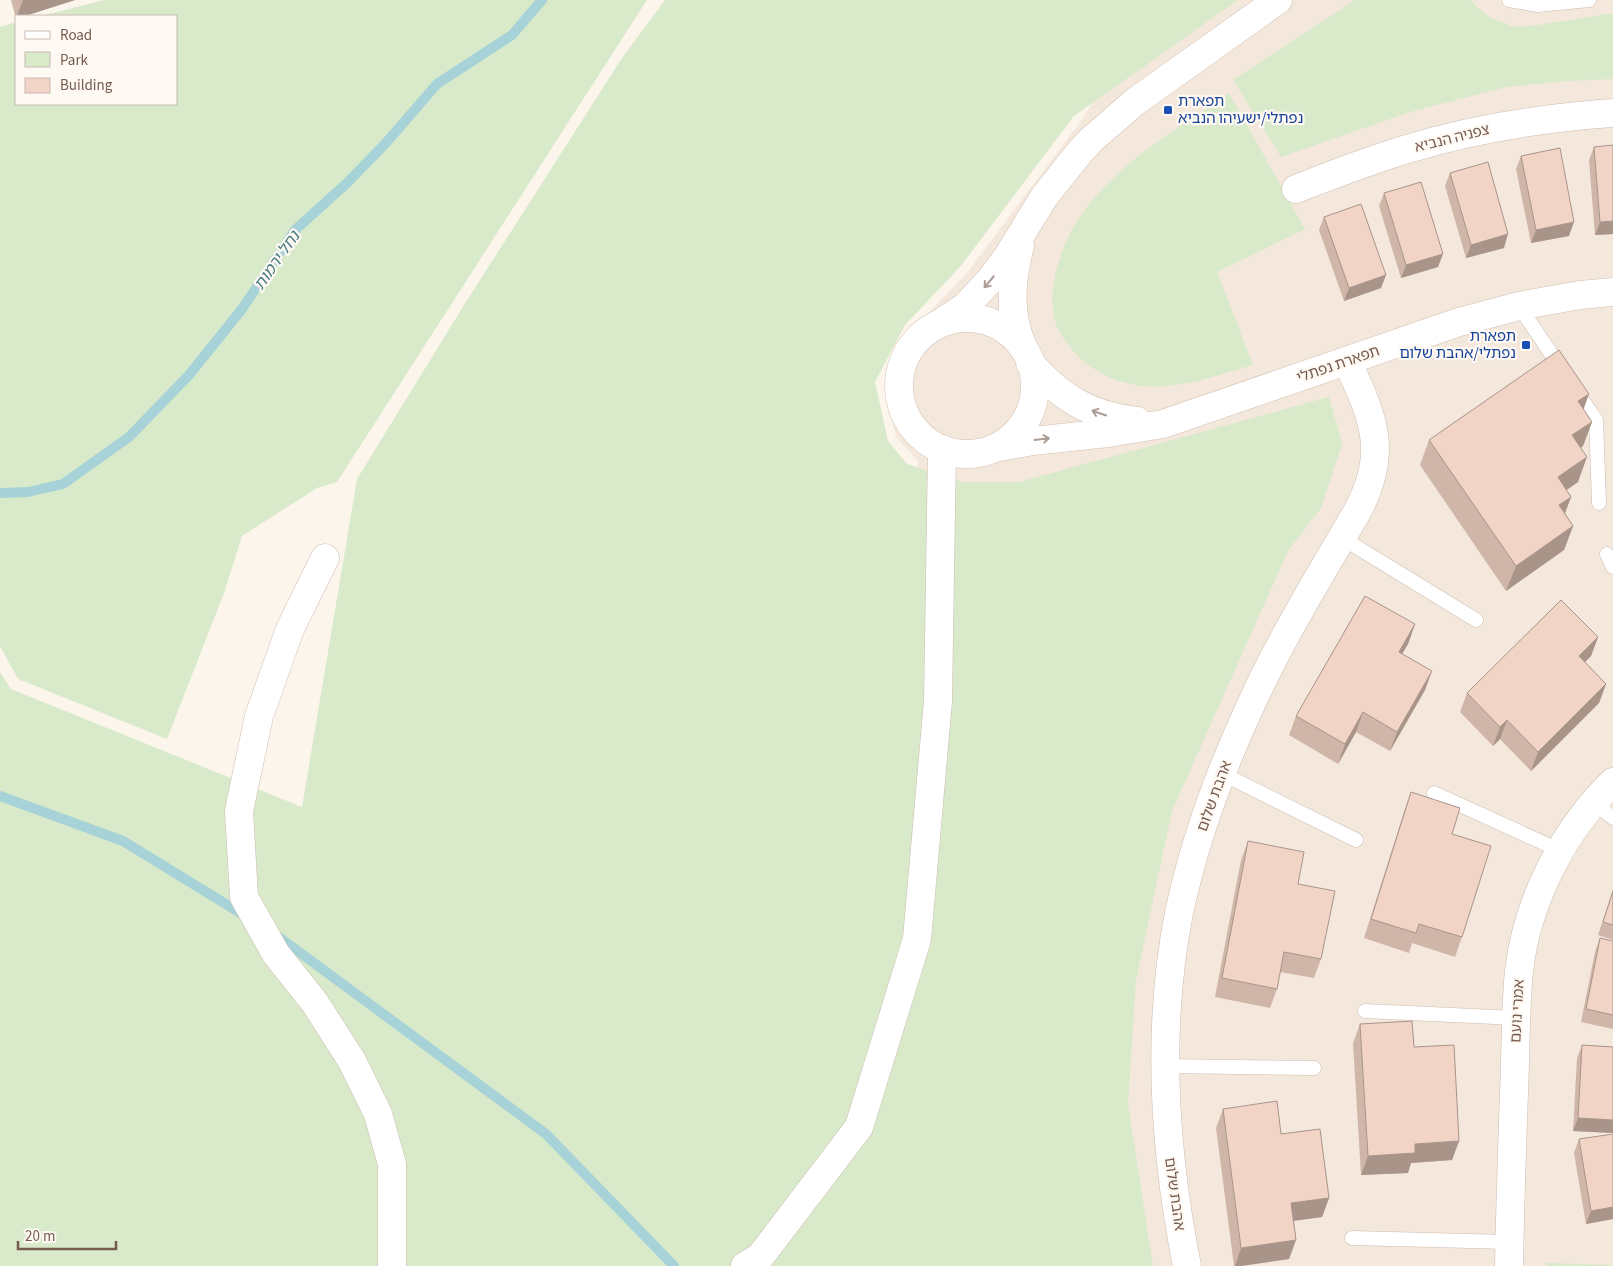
<svg xmlns="http://www.w3.org/2000/svg" width="1613" height="1266" viewBox="0 0 1613 1266" font-family="'Source Sans 3','Noto Sans Hebrew',sans-serif">
<style>
.residential{fill:#f4e7db}
.green{fill:#d8eaca}
.lines{fill:none;stroke-linecap:round;stroke-linejoin:round}
.stream{stroke:#a7d2d7;stroke-width:10}
.lane-casing{stroke:#cebdb1;stroke-width:15}
.street-casing{stroke:#cebdb1;stroke-width:29}
.secondary-casing{stroke:#d4bfb1;stroke-width:29}
.lane{stroke:#fff;stroke-width:14}
.street{stroke:#fff;stroke-width:28}
.secondary{stroke:#fff;stroke-width:28}
.wall{fill:#cfb6a9}
.shaded-wall{fill:#a9948a}
.building{fill:#f1d4c5;stroke:#a9948a}
.oneway{stroke:#ad9d95}
.transit-dot{fill:#1a4fb4;stroke:#fef9f3;stroke-width:2}
.labels{text-anchor:middle;stroke-width:4.5;stroke-linejoin:round;paint-order:stroke}
.transit-label{font-size:15px;fill:#164399;stroke:#fef9f3;text-anchor:start}
.street-label{font-size:15px;fill:#775b4f;stroke:#fef9f3}
.water-label{font-size:16px;font-style:italic;fill:#467b82;stroke:#fef9f3}
</style>
<rect width="100%" height="100%" fill="#fcf5ec"/>
<path class="residential" d="M1157 0H1613V1266H0V771L280 907 817 692 919 462 896 437 885 384 912 330 967 273 1080 122Z"/>
<path class="green" d="M104 0H647L337 482 317 488 242 536 224 593 167 739 18 679 0 646V27L16 22V104H176V16H41Z
M665 0H1238L1074 116 960 267 905 325 875 382 888 441 907 464 962 482H1019L1329 397 1342 444 1321 508 1288 551 1172 811 1136 980 1128 1104 1153 1266H0V672L11 689 302 807 357 479 464 305 622 58Z
M1355 0H1471L1476 6 1489 17 1514 27 1538 25 1613 13V79L1568 81 1506 87 1410 112 1281 157 1233 80Z
M1229 93 1305 229 1217 272 1253 365C1217 375 1180 390 1142 386 1117 383 1093 372 1076 354 1070 347 1064 340 1060 333 1041 299 1061 244 1081 215 1118 162 1177 129 1229 93Z
M1546 1263 1613 1265V1266H1546Z"/>
<g class="lines">
<path class="stream" d="M0 493 28 492 63 484 129 437 189 375 242 309 295 230 346 184 385 144 437 84 512 35 542 0
M0 796 123 841 247 917
M276 935 546 1134 674 1266"/>
<g class="lane-casing">
<path id="lane" d="M1509 0 1538 5 1589 0
M1519 306 1562 370
M1574 388 1596 420 1599 503
M1342 538 1476 620
M1607 554 1613 567
M1221 773 1356 840
M1434 793 1561 851
M1594 803 1613 818
M1365 1011 1517 1018
M1164 1066 1314 1068
M1352 1238 1509 1242"/>
</g>
<g class="street-casing">
<path id="street" d="M1296 189C1332 175 1367 161 1404 150 1472 129 1542 118 1613 113
M325 558 290 629 259 716 239 811 244 897 276 954 315 1003 352 1061 378 1114 392 1164V1266
M745 1266 760 1257 859 1127 917 939 938 701 942 449
M1187 1266C1164 1150 1156 1029 1179 913 1194 842 1219 774 1249 709 1280 640 1319 577 1357 512 1389 452 1374 419 1347 361
M1509 1266C1510 1208 1512 1150 1514 1092 1516 1052 1515 1011 1519 971 1527 902 1563 830 1613 782"/>
</g>
<g class="secondary-casing">
<path id="secondary" d="M1020 246C1011 280 1008 314 1023 347
M899 386a68 68 0 1 1 136 0a68 68 0 1 1-136 0Z
M939 324 965 307 991 279 1006 259 1044 197 1079 153 1091 140 1136 101 1278 0
M1030 363C1061 398 1090 416 1137 421
M994 448 1033 441 1108 433 1163 424 1459 322 1519 306 1580 295 1613 292"/>
</g>
<use href="#lane" class="lane"/>
<use href="#street" class="street"/>
<use href="#secondary" class="secondary"/>
</g>
<path class="wall" d="M11 0H75L25 16H16V19Z
M1594 147 1613 234 1595 235 1589 160Z
M1521 156 1569 236 1531 243 1516 169Z
M1450 173 1504 248 1466 258 1445 186Z
M1384 193 1438 267 1401 278 1379 206Z
M1324 217 1386 275 1381 288 1344 301 1319 230Z
M1589 394 1583 409 1592 422 1583 446 1581 448 1578 482 1566 490 1571 497 1565 513 1573 526 1564 550 1506 591 1420 465 1429 440Z
M1415 624 1408 644 1402 654 1425 690 1390 751 1356 732 1338 764 1289 735 1296 716Z
M1598 637 1591 656 1585 662 1606 684 1599 703 1531 771 1500 739 1493 746 1460 712 1467 693Z
M1411 792 1452 834 1462 937 1455 957 1412 943 1409 953 1364 938 1404 812Z
M1248 841 1298 884 1321 959 1314 978 1280 972 1277 989 1270 1008 1215 997 1241 860Z
M1613 890V940L1598 935Z
M1600 938 1613 941V1029L1581 1022 1595 952Z
M1360 1024 1414 1047 1459 1141 1452 1160 1411 1163 1408 1173 1361 1175 1353 1043Z
M1582 1045 1613 1047V1133L1573 1131 1577 1058Z
M1223 1109 1329 1198 1322 1217 1294 1221 1296 1240 1289 1259 1241 1266H1234L1216 1128Z
M1579 1139 1613 1219 1586 1224 1574 1153Z"/>
<path class="shaded-wall" d="M23 0H75L25 16H17Z
M1613 221V234L1595 235 1600 222Z
M1574 222 1569 236 1531 243 1536 230Z
M1508 234 1504 248 1466 258 1471 245Z
M1443 254 1438 267 1401 278 1406 265Z
M1386 275 1381 288 1344 301 1349 288Z
M1589 394 1580 419 1578 401Z
M1592 422 1583 446 1563 460 1572 435Z
M1587 457 1578 482 1549 502 1558 477Z
M1571 497 1562 521 1559 505Z
M1573 526 1564 550 1506 591 1516 566Z
M1415 624 1408 644 1392 671 1399 652Z
M1598 637 1591 656 1572 675 1579 656Z
M1432 671 1425 690 1390 751 1397 732Z
M1606 684 1599 703 1531 771 1538 752Z
M1363 712 1356 732 1338 764 1345 744Z
M1507 720 1500 739 1493 746 1500 727Z
M1578 1118 1613 1120V1133L1573 1131Z
M1459 1141 1452 1160 1411 1163 1408 1173 1361 1175 1368 1156 1415 1144Z
M1329 1198 1322 1217 1284 1222 1291 1203Z
M1613 1207V1219L1586 1224 1591 1211Z
M1296 1240 1289 1259 1241 1266H1235L1241 1248Z"/>
<path class="building" d="M1613 145V221L1600 222 1594 147Z
M1560 148 1574 222 1536 230 1521 156Z
M1488 162 1508 234 1471 245 1450 173Z
M1421 182 1443 254 1406 265 1384 193Z
M1361 204 1386 275 1349 288 1324 217Z
M1559 350 1589 394 1578 401 1592 422 1572 435 1587 457 1558 477 1571 497 1559 505 1573 526 1516 566 1429 440Z
M1365 596 1415 624 1399 652 1432 671 1397 732 1363 712 1345 744 1296 716Z
M1561 600 1598 637 1579 656 1606 684 1538 752 1507 720 1500 727 1467 693Z
M1411 792 1460 808 1452 834 1491 846 1462 937 1419 924 1416 933 1371 919Z
M1248 841 1304 852 1298 884 1335 891 1321 959 1284 952 1277 989 1222 978Z
M1613 891V925L1603 922Z
M1600 938 1613 941V1015L1586 1009Z
M1412 1021 1414 1047 1454 1045 1459 1141 1415 1144V1153L1368 1156 1360 1024Z
M1582 1045 1613 1047V1120L1578 1118Z
M1277 1101 1281 1134 1320 1129 1329 1198 1291 1203 1296 1240 1241 1248 1223 1109Z
M1613 1134V1207L1591 1211 1579 1139Z"/>
<defs><path id="oneway-shaft" d="M-6 0H5M1.5-3L5.5 0L1.5 3" fill="none" stroke-width="1.6" stroke-linecap="round" stroke-linejoin="round" transform="scale(1.25)"/></defs>
<g class="oneway">
<use href="#oneway-shaft" transform="translate(989 282) rotate(130)"/>
<use href="#oneway-shaft" transform="translate(1099 413) rotate(-161)"/>
<use href="#oneway-shaft" transform="translate(1042 439) rotate(-7)"/>
</g>
<g class="transit-dot">
<rect x="1163" y="105" width="10" height="10" rx="2.5"/>
<rect x="1521" y="340" width="10" height="10" rx="2.5"/>
</g>
<g class="labels">
<g class="transit-label">
<text x="1178" y="106">תפארת<tspan x="1178" dy="17">נפתלי/ישעיהו הנביא</tspan></text>
<text x="1516" y="341" text-anchor="end">תפארת<tspan x="1516" dy="17">נפתלי/אהבת שלום</tspan></text>
</g>
<g class="street-label">
<text transform="translate(1452 138) rotate(-14)" y="5">צפניה הנביא</text>
<text transform="translate(1338 364) rotate(-19)" y="5">תפארת נפתלי</text>
<text transform="translate(1214 796) rotate(-70)" y="5">אהבת שלום</text>
<text transform="translate(1517 1011) rotate(-87)" y="5">אמרי נועם</text>
<text transform="translate(1175 1194) rotate(82)" y="5">אהבת שלום</text>
</g>
<g class="water-label">
<text transform="translate(276 260) rotate(-55)" y="6">נחל ירמות</text>
</g>
</g>
<rect x="15" y="15" width="162" height="90" fill="#fef9f3" stroke="#c8bab1"/>
<rect x="25" y="31" width="25" height="8" fill="#ffffff" stroke="#c8bab1"/>
<text x="60" y="40" font-size="15" fill="#775b4f">Road</text>
<rect x="25" y="52" width="25" height="15" fill="#d8eaca" stroke="#c8bab1"/>
<text x="60" y="65" font-size="15" fill="#775b4f">Park</text>
<rect x="25" y="78" width="25" height="15" fill="#f1d4c5" stroke="#c8bab1"/>
<text x="60" y="90" font-size="15" fill="#775b4f">Building</text>
<path d="M18 1241v8h98v-8" fill="none" stroke="#775b4f" stroke-width="2.5"/>
<text x="25" y="1241" font-size="15" fill="#775b4f" stroke="#fef9f3" stroke-width="4" paint-order="stroke">20 m</text>
</svg>
